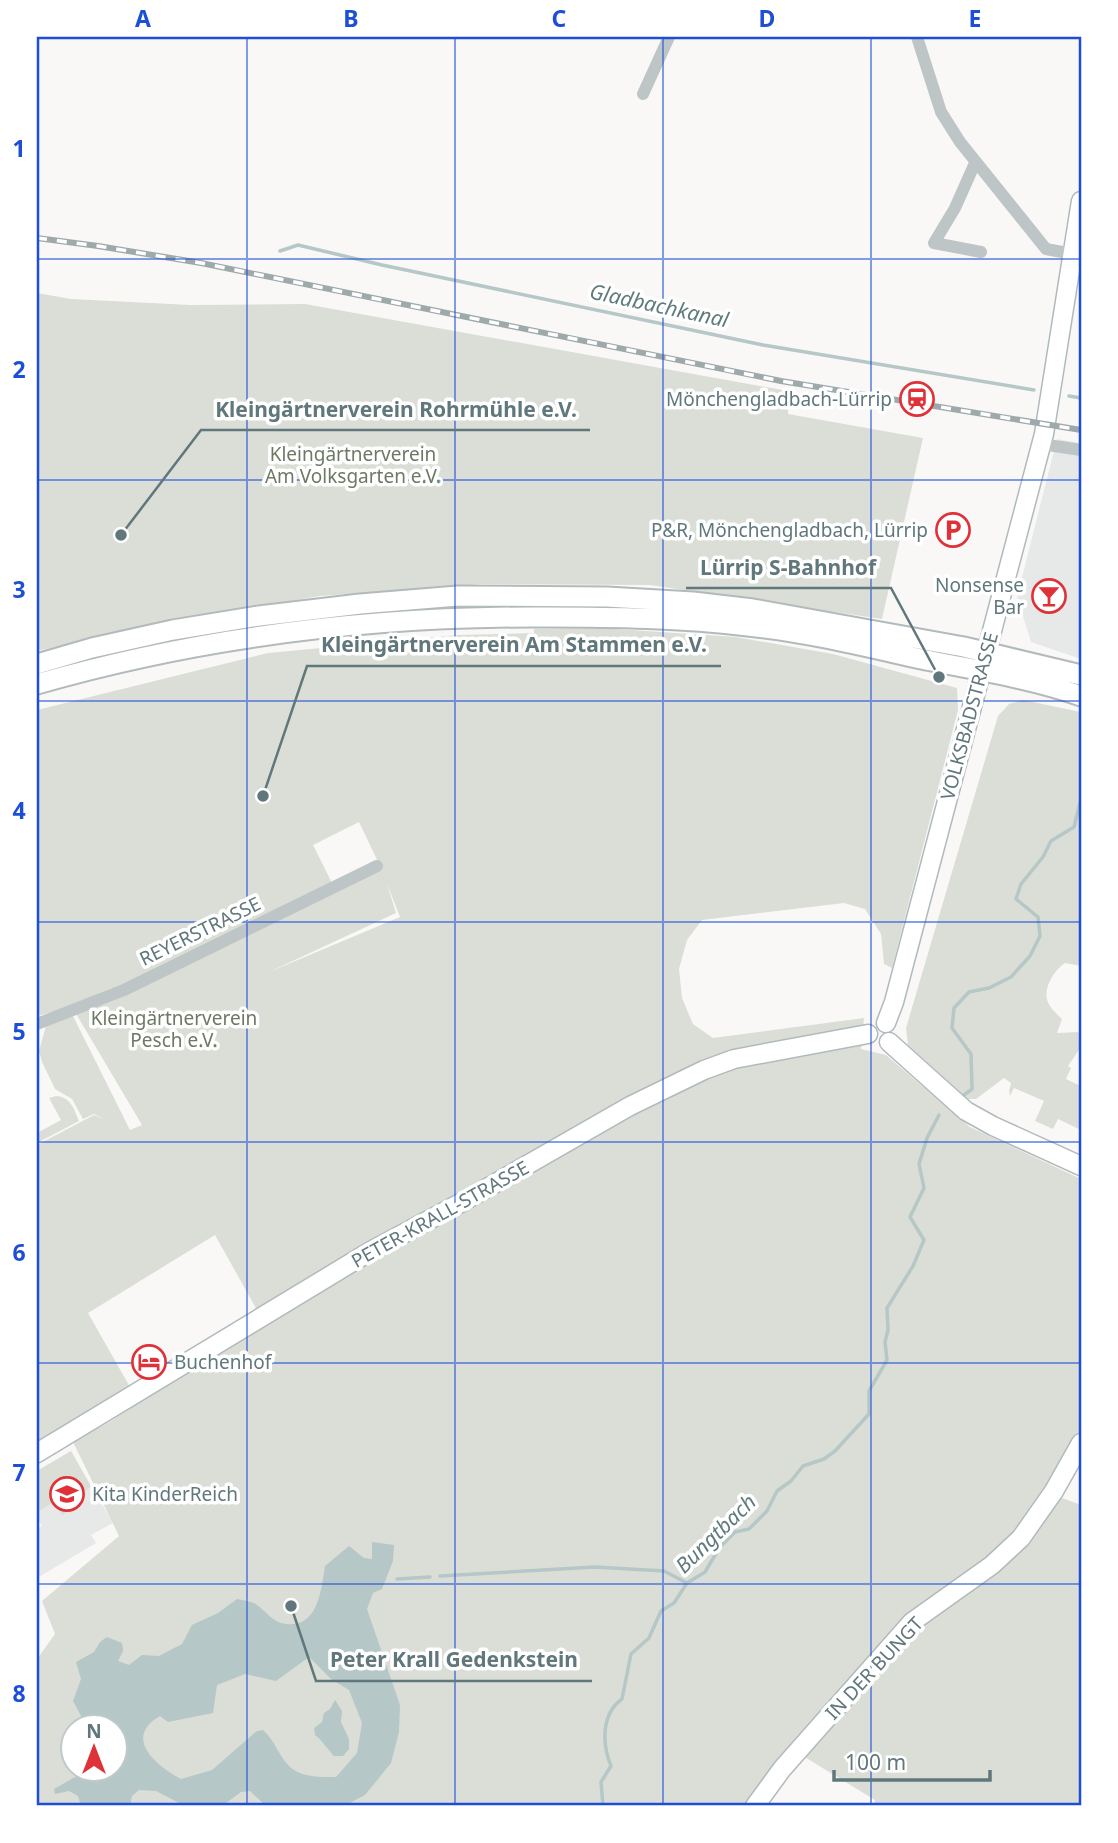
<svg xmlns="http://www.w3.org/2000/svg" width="1118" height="1843" viewBox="0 0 1118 1843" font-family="'Noto Sans',sans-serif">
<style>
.built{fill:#e7e8e8}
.green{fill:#dbded6;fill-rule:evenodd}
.water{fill:#b5c7c7;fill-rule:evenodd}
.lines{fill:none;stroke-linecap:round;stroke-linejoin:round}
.stream{stroke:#b5c7c7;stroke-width:3.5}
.secondary-casing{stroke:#b0babc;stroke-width:21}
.primary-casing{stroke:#b2babb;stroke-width:23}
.street{stroke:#bec5c7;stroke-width:12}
.secondary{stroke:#fff;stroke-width:18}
.primary{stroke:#fff;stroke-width:19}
.rail-casing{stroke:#9ea9ac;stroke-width:6}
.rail{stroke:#fff;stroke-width:3.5;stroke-dasharray:10;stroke-linecap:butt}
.grid{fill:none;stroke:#1d4ed8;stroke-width:2;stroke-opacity:0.55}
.labels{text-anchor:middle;stroke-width:7;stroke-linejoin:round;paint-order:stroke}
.poi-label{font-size:19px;fill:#60777b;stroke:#fff;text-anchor:end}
.park-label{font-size:19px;fill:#6d7964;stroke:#fff}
.street-label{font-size:19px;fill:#60777b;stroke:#fff}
.water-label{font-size:21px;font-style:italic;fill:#607b7b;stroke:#fff}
.leader{fill:none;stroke:#60777b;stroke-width:2.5}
.callout-dot{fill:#60777b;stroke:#fff;stroke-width:2.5}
.callout-label{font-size:21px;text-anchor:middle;font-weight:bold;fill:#60777b;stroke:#fff;stroke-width:7;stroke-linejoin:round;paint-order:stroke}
.neatline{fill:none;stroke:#1d4ed8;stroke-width:2.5}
.grid-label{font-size:23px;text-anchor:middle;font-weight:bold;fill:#1d4ed8}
</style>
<rect width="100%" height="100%" fill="#f9f8f7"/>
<path class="built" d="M1057 439 1081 443V659L1031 642 1017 597Z
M71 1451 113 1523 91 1535 96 1543 37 1578V1529L42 1526 37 1518V1471Z"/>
<path class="green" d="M37 293 71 299 191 305 305 304 788 391V414L923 438 882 619 650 585 482 584 320 596 196 617 37 651Z
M601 628 736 637 833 654 957 688 958 710 892 968 884 964 881 934 865 909 844 903 702 920 687 940 679 969 682 998 693 1024 713 1038 864 1018 861 1049 886 1055 970 1127 1081 1179V1440L1057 1496 1081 1505V1806H873L875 1800 798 1753 753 1806H37V1659L55 1634 42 1601 119 1536 73 1442 111 1421 266 1316 257 1310 215 1235 88 1313 130 1387 37 1441V1145L94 1115 103 1119 94 1114 83 1119 72 1099 55 1089 42 1062 39 1051 47 1022 72 1014 130 1130 142 1125 72 1007 37 1016V710L268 653 458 635 534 633V629ZM359 822 381 868 332 883 313 845ZM387 884 400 917 269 972 396 913ZM74 1728H116V1770H74Z
M1023 700 1081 712V966L1065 963C1053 971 1040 992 1050 1006 1053 1011 1058 1015 1062 1019L1057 1033 1078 1032 1081 1036V1047L1068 1066 1071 1068 1066 1079 1081 1086V1130L1058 1119 1053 1129 1035 1121 1044 1101 1014 1088 1010 1096 1009 1091 1011 1083 1004 1078 976 1099H968L908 1045 906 1028 998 716 1009 704Z
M56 1096C71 1097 74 1109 79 1121L37 1143V1133L61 1120 49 1098Z
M71 1451 91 1487 77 1495 82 1503 62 1515 54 1502 37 1512 40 1517 37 1518V1471Z"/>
<path class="water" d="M372 1542 394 1545 393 1561 382 1589 373 1593 367 1609 400 1705 399 1732 391 1763 365 1795 344 1806H266L250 1791 241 1792 222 1806H185L156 1791 139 1790 132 1796 130 1806H81L78 1796 69 1791 55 1794 54 1789 82 1773 84 1770H116V1728L87 1727 73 1701 81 1679 76 1662 94 1652 100 1642 107 1637 122 1643 123 1651 118 1661 129 1665 142 1655 159 1656 182 1644 192 1625 218 1613 237 1599C242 1600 249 1601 254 1603 263 1608 271 1620 281 1623 318 1632 321 1591 325 1566L349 1546 364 1558 372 1559ZM309 1657 331 1679 349 1690 362 1723 357 1753 336 1777C321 1777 301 1778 289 1766 279 1756 275 1741 263 1730L257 1731 212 1770 181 1779C157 1766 122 1738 160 1716L168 1722 213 1713 217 1685 245 1674 276 1681Z
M335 1700 342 1711 341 1722 349 1739V1749L343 1756H334C327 1749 323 1741 315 1735L314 1728 322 1722 324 1713 330 1709Z"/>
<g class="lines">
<path class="stream" d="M280 251 298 245 382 265 763 345 1034 390
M1069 396 1081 398
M964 1095 972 1089 971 1054 952 1028 954 1008 969 992 989 988 1011 977 1030 956 1040 936 1038 917 1016 899 1021 884 1043 857 1051 841 1074 827 1081 799
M440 1576 595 1567 664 1571 687 1583
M397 1579 430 1577
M603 1806 601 1782 611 1766C602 1744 601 1714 622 1699L631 1654 649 1638 661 1611 674 1603 687 1583 705 1572 720 1547 735 1532 749 1529 767 1511 777 1491 791 1481 803 1466 824 1459 835 1451 869 1414V1391L887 1360 885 1342 888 1330 887 1308 913 1266 924 1240 910 1217 924 1188 919 1164 927 1138 939 1115"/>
<g class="secondary-casing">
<path id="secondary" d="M886 1023 894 1002 1044 434 1081 201
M889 1042 966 1111 993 1126 1081 1166
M37 1453 369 1252 466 1200 630 1106 704 1070 734 1059 868 1034
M755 1806 782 1769 912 1622 992 1565 1021 1538 1054 1491 1081 1443"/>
</g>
<g class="primary-casing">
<path id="primary" d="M37 664 92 648 173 630 259 616 360 604 458 596 607 597 693 602 753 609 964 647 1081 675
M37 684C204 636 372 616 546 617 614 617 681 618 748 626 808 632 867 647 926 660 976 670 1033 679 1081 696"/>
</g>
<path class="street" d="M917 37 941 112 960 142 1046 249 1073 254
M643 94 669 37
M975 163 955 208 934 243 981 252
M1041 444 1081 450
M37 1024 124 990 377 866"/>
<use href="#secondary" class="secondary"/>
<use href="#primary" class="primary"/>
<g class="rail-casing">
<path id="rail" d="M37 238 98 246 201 263 781 381 1081 430"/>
</g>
<use href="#rail" class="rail"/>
</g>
<path class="grid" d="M247 37V1806M455 37V1806M663 37V1806M871 37V1806M37 259H1081M37 480H1081M37 701H1081M37 922H1081M37 1142H1081M37 1363H1081M37 1584H1081"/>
<defs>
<g id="station-ring" transform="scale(1.75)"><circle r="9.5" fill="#fff" stroke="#df3138" stroke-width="1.5"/><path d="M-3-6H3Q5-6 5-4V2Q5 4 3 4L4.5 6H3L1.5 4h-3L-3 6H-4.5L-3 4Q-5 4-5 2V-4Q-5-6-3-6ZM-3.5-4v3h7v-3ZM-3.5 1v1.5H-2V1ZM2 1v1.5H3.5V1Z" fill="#df3138"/></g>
<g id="parking-ring" transform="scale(1.75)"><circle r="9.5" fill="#fff" stroke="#df3138" stroke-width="1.5"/><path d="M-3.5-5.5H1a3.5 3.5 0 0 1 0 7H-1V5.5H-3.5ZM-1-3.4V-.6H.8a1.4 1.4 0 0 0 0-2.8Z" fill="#df3138"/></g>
<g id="bar-ring" transform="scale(1.75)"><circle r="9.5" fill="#fff" stroke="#df3138" stroke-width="1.5"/><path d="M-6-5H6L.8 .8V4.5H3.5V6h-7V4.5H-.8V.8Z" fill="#df3138"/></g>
<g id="hotel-ring" transform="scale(1.75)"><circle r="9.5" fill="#fff" stroke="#df3138" stroke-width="1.5"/><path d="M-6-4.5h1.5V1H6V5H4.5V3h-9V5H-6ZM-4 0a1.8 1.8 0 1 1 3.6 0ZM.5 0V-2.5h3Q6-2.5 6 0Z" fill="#df3138"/></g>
<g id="school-ring" transform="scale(1.75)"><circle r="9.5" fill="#fff" stroke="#df3138" stroke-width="1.5"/><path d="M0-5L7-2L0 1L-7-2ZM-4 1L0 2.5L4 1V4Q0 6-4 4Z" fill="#df3138"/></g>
</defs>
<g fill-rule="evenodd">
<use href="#station-ring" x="917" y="399"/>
<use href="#parking-ring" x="953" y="530"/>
<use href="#bar-ring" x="1049" y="596"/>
<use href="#hotel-ring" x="149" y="1362"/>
<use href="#school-ring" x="67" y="1494"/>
</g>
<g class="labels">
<g class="poi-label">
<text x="892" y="406">Mönchengladbach-Lürrip</text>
<text x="928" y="537">P&amp;R, Mönchengladbach, Lürrip</text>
<text x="1024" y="592">Nonsense<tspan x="1024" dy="22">Bar</tspan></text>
<text x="174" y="1369" text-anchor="start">Buchenhof</text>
<text x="92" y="1501" text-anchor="start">Kita KinderReich</text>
</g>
<g class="park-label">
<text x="353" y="461">Kleingärtnerverein<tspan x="353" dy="22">Am Volksgarten e.V.</tspan></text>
<text x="174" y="1025">Kleingärtnerverein<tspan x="174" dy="22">Pesch e.V.</tspan></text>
</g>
<g class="street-label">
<text transform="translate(969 716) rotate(-75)" y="7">VOLKSBADSTRASSE</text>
<text transform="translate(200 931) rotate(-26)" y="7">REYERSTRASSE</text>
<text transform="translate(440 1214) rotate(-29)" y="7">PETER-KRALL-STRASSE</text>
<text transform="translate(874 1668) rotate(-47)" y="7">IN DER BUNGT</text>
</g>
<g class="water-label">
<text transform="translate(659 306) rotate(12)" y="7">Gladbachkanal</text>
<text transform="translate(716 1534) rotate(-44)" y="7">Bungtbach</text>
</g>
</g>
<path class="leader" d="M121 535L201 430H590M939 677L891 588H686M263 796L307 666H721M291 1606L316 1681H592"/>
<g class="callout-dot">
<circle cx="121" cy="535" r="7"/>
<circle cx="939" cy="677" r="7"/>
<circle cx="263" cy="796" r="7"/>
<circle cx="291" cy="1606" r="7"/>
</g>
<g class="callout-label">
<text x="396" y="417">Kleingärtnerverein Rohrmühle e.V.</text>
<text x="788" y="575">Lürrip S-Bahnhof</text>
<text x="514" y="652">Kleingärtnerverein Am Stammen e.V.</text>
<text x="454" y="1667">Peter Krall Gedenkstein</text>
</g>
<rect width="1118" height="1843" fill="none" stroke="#ffffff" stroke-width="77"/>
<g transform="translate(94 1748)"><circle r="33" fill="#ffffff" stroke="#bfc9ca" stroke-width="2"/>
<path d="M0-5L12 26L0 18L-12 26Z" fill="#df3138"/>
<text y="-10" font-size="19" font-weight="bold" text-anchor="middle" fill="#60777b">N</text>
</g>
<path d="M834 1770v10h156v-10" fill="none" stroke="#60777b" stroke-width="3.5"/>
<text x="845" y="1770" font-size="21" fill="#60777b" stroke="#ffffff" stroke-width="5" paint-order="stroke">100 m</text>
<rect x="38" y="38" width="1042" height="1766" class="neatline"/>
<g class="grid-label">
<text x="143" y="27">A</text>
<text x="351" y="27">B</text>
<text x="559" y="27">C</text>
<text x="767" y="27">D</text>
<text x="975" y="27">E</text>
<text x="19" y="157">1</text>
<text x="19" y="378">2</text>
<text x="19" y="598">3</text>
<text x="19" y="819">4</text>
<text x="19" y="1040">5</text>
<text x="19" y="1261">6</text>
<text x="19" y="1481">7</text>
<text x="19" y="1702">8</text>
</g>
</svg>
